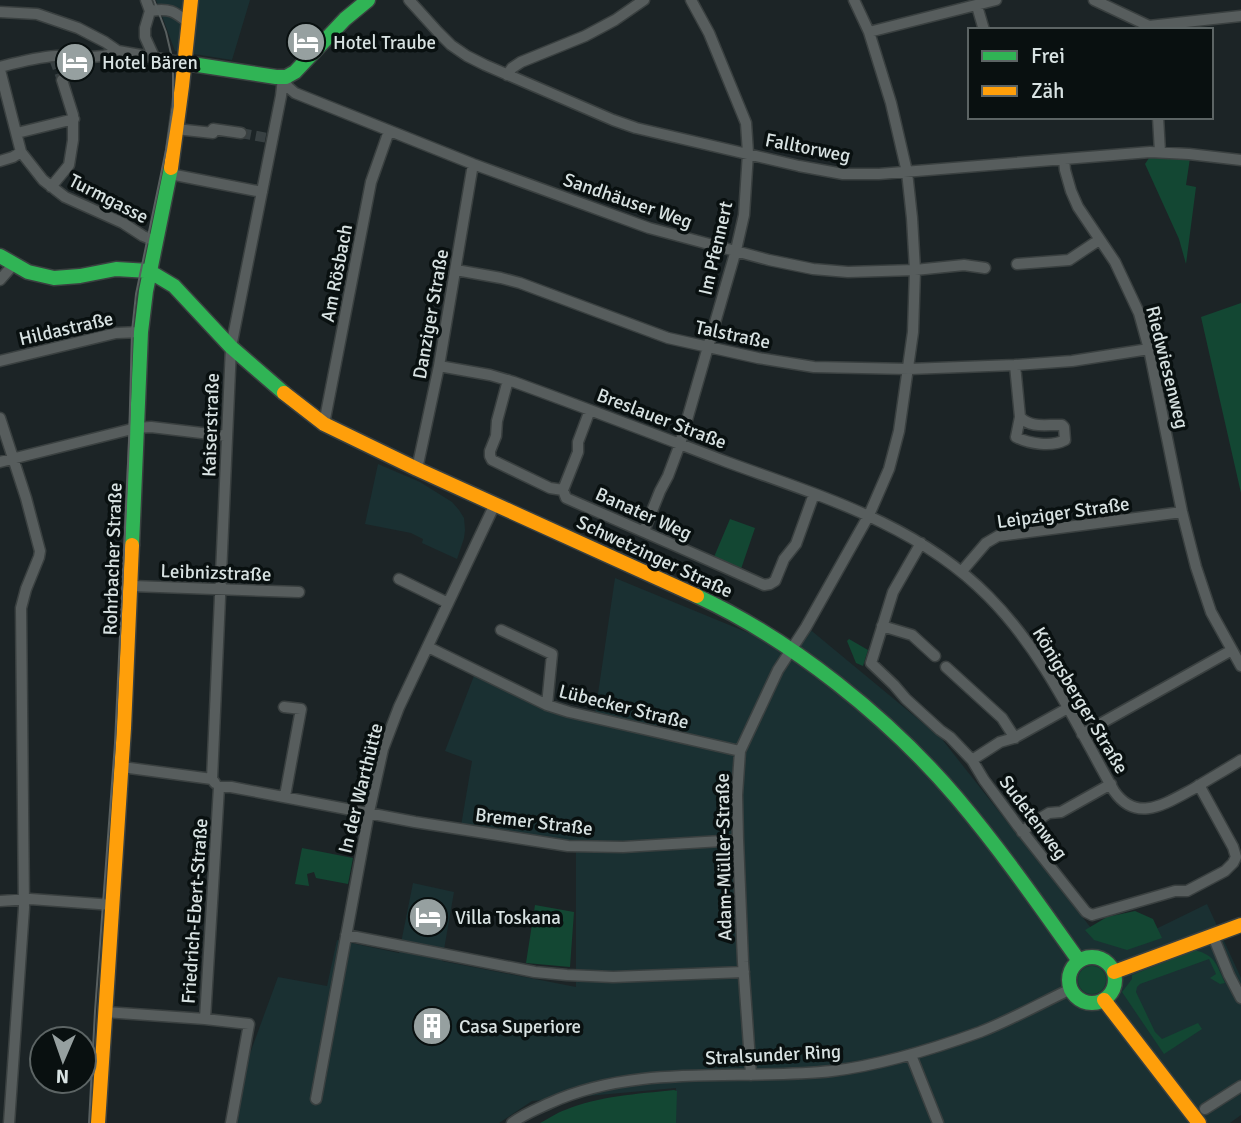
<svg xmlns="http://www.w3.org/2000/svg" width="1241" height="1123" viewBox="0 0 1241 1123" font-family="Signika,sans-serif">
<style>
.built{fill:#1a3032}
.green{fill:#134733}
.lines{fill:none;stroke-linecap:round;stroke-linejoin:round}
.street-tunnel{stroke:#384042;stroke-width:10;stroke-dasharray:10 5;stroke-linecap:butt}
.street-casing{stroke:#3a4040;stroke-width:13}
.fast-casing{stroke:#3a4040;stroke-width:17}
.slow-casing{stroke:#3a4040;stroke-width:17}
.street{stroke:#575d5d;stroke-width:10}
.fast{stroke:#30b455;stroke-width:14}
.slow{stroke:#ff9f0a;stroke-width:14}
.tram{stroke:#585f5f;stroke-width:2}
.labels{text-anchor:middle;stroke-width:7;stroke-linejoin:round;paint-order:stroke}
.poi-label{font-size:19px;fill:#d8e2e2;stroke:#091010;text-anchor:start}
.street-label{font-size:19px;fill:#d8e2e2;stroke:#091010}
</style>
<rect width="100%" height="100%" fill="#1c2426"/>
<path class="built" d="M156 0H250L232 60 175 51Z
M378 464 420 482 452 502 459 510 464 518 465 530 464 538 457 559 422 543 423 539 411 533 365 524Z
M615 578 790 650 807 627 941 738 1095 933 1119 947 1207 904 1241 978V1115L1230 1123H676V1088L532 1101 499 1123H237L249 1056 278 977 327 986 337 940 399 953 413 883 454 892 442 961 576 987V848L461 826 472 761 445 751 477 668 551 702 595 714Z"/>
<path class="green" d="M1151 155 1190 158 1186 185 1196 187 1186 264 1179 239 1145 164Z
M1241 303V493L1201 317Z
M730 519 755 528 741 569 714 557Z
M849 639 868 650 863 666 856 663 847 641Z
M302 848 353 858 348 884 316 878 314 872 307 874 309 886 295 884Z
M535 905 574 912 570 967 526 963Z
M1135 911 1153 919 1162 938 1127 950 1094 940 1085 930 1107 917Z
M1195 950C1216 956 1216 964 1225 983L1220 984 1210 978 1216 974 1209 959 1140 984 1137 987 1136 992 1155 1032 1162 1039 1198 1023 1202 1029 1164 1054 1122 992 1132 979V975Z
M1078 980a14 14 0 1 1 28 0a14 14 0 1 1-28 0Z
M674 1090 677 1091 676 1123H540C548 1119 556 1113 565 1110 599 1096 637 1094 674 1090Z"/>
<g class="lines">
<path class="street-tunnel" d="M54 59 62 80
M241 133 268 138"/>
<g class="street-casing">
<path id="street" d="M146 0 150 11 145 28V37L155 59
M409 0 438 32 451 45 467 56 485 65 613 120 636 128 799 166 843 174H879L1150 152 1189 154 1241 160
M1094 0 1149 26 1241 16
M977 6 984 30
M150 11C170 8 174 11 189 23
M0 12 37 14 78 28 105 42 118 51 185 63
M869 32 996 0
M0 67C19 62 37 57 56 56 76 55 100 61 118 51
M0 70 21 152 43 180 65 197 123 223 143 236 155 241
M507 75 512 68 521 62 585 36 615 20 644 0
M283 78 288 87 295 93 473 164 649 228 769 260 813 269 848 272 915 270 964 265 985 268
M1158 117 1160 152
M176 129 213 133V129L241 133
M17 133 74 119
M1064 159 1065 170 1071 191 1078 207 1115 262 1139 313 1149 349 1182 512 1196 567 1211 612 1241 666
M0 161 13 157 21 152
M170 174 262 192
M51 187 69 165 73 140V115L62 80
M1017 264 1069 260 1099 240
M456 270 501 278 520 283 668 338 758 358 814 367 909 369 1015 365 1072 361 1149 349
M0 280 13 265
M0 361 116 333 141 332
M1015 365 1020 417 1016 437C1029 444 1052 447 1065 440L1064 427 1062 425C1048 424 1031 429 1020 417
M439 366 490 375 514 382C586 408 656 435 727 462 820 496 917 524 988 596 1043 651 1076 724 1114 791 1137 824 1166 803 1193 789 1209 779 1225 770 1241 760
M508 380 497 421 496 436 490 451V456L492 460 550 488 563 490 566 498C632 527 698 555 764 585L770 584 775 581 784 559 796 544 814 494
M0 418 26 498 40 551 39 557 26 589 21 608 24 908 9 1123
M324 424 371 182 389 131
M0 462 136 428 151 427 227 436
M417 469 439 366 473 164
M563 490 578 452V442L590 410
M644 531 660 491 668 476 680 444 736 250 744 215 748 153 746 123 709 33 691 0
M921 543 893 592 871 663 894 685 906 699 940 730 950 737 972 760 984 780 1018 826 1086 912 1092 915 1175 891H1187L1225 871 1233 863 1236 857 1233 847 1199 785
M962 571 986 543 998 536 1182 512
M399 579 448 603
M132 586 299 592
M882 626 912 635 935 656
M501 630 552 654 547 705
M428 647 547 705 569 712 740 751
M946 667 1002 718 1015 738
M284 707 301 709 285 796
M1082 734 1232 650
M972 760 1000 742 1014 738 1068 708
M122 767 212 779 215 783
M212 779 231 347 281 96 283 78
M219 787H231L415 822 568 846 623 847 738 840
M219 787 205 1019 249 1024 231 1123
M1022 832 1034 822 1049 813 1061 812 1111 784
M0 901 30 899 113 905
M346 935 535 972 567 975 613 977 744 972
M1213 936 1229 975 1241 998
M105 1012 205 1019
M911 1055 938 1123
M751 1075 743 962 738 840 737 795 740 751 778 670 806 627 869 515 889 469 899 431 913 332 915 270 912 218 907 172 891 103 869 32 854 0
M316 1099 369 812 383 749 399 707 495 504
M1205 1109 1241 1086
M512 1123C524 1114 537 1109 550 1103 638 1063 738 1081 832 1071 882 1065 933 1049 980 1032 1011 1020 1041 1003 1071 989"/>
</g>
<g class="fast-casing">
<path id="fast" d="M185 63 276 77H286L295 72 345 19 368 0
M0 256 28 272 54 278 80 276 116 269 149 271 174 286 231 347 284 393
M132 545 141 332 146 291 171 168
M697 596C792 640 889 718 957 798 1001 850 1040 906 1079 961
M1069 980a23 23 0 1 1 46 0a23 23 0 1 1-46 0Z"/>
</g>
<g class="slow-casing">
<path id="slow" d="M171 168 182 86 191 0
M284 393 324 424 417 469 697 596
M1114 972 1241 925
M1104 1000 1199 1123
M98 1123 124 728 132 545"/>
</g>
<use href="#street" class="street"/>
<use href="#fast" class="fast"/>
<use href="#slow" class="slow"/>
<path class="tram" d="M89 1123 95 1011 115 743 129 442 132 331 136 294 166 150 173 106V62L166 32 154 0"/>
</g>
<defs>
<g id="hotel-disc" transform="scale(2.0125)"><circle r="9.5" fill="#96a0a0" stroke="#091010"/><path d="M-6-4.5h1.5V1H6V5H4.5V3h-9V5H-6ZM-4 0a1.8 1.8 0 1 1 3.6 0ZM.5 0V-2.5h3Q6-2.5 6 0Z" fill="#fff"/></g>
<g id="building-disc" transform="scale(2.0125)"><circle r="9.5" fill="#96a0a0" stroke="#091010"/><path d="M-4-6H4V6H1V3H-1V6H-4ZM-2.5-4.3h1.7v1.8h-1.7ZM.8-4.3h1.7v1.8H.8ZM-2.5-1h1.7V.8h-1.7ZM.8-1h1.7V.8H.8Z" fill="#fff"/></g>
</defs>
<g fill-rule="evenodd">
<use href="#hotel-disc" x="306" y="42"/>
<use href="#hotel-disc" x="75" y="62"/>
<use href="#hotel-disc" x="428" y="917"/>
<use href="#building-disc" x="432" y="1026"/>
</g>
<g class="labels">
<g class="poi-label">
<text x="333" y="49">Hotel Traube</text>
<text x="102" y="69">Hotel Bären</text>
<text x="455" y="924">Villa Toskana</text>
<text x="459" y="1033">Casa Superiore</text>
</g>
<g class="street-label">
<text transform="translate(808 147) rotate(11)" y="7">Falltorweg</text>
<text transform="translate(109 198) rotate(27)" y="7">Turmgasse</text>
<text transform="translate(628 200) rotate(19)" y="7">Sandhäuser Weg</text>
<text transform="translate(715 248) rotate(-77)" y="7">Im Pfennert</text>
<text transform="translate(336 273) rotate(-79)" y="7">Am Rösbach</text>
<text transform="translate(430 314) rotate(-80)" y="7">Danziger Straße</text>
<text transform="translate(66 328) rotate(-13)" y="7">Hildastraße</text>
<text transform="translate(733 334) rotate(12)" y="7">Talstraße</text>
<text transform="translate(1168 367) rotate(76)" y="7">Riedwiesenweg</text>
<text transform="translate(662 418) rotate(21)" y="7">Breslauer Straße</text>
<text transform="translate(210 425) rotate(-88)" y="7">Kaiserstraße</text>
<text transform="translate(1063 512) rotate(-8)" y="7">Leipziger Straße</text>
<text transform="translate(644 513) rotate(24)" y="7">Banater Weg</text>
<text transform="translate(655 556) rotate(25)" y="7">Schwetzinger Straße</text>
<text transform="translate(112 559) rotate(-88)" y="7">Rohrbacher Straße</text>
<text transform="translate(216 572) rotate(2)" y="7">Leibnizstraße</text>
<text transform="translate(1081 700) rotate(59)" y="7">Königsberger Straße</text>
<text transform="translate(624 706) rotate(14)" y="7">Lübecker Straße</text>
<text transform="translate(360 788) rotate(-76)" y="7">In der Warthütte</text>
<text transform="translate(1034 817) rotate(53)" y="7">Sudetenweg</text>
<text transform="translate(534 821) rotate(7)" y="7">Bremer Straße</text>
<text transform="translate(723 857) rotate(-91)" y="7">Adam-Müller-Straße</text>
<text transform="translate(194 911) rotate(-86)" y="7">Friedrich-Ebert-Straße</text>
<text transform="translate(773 1054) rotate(-3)" y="7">Stralsunder Ring</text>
</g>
</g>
<rect x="968" y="28" width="245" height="91" fill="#091010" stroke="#5c6464" stroke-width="2"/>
<rect x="982" y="51" width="35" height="10" fill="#30b455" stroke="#5c6464" stroke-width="2"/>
<text x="1031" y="63" font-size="21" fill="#d8e2e2">Frei</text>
<rect x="982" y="86" width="35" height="10" fill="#ff9f0a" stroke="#5c6464" stroke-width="2"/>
<text x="1031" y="98" font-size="21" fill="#d8e2e2">Zäh</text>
<g transform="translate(63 1060) rotate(182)"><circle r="33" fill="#091010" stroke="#5c6464" stroke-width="2"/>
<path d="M0-5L12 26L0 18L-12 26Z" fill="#96a0a0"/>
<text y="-10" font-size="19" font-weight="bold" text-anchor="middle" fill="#d8e2e2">N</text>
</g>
</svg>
